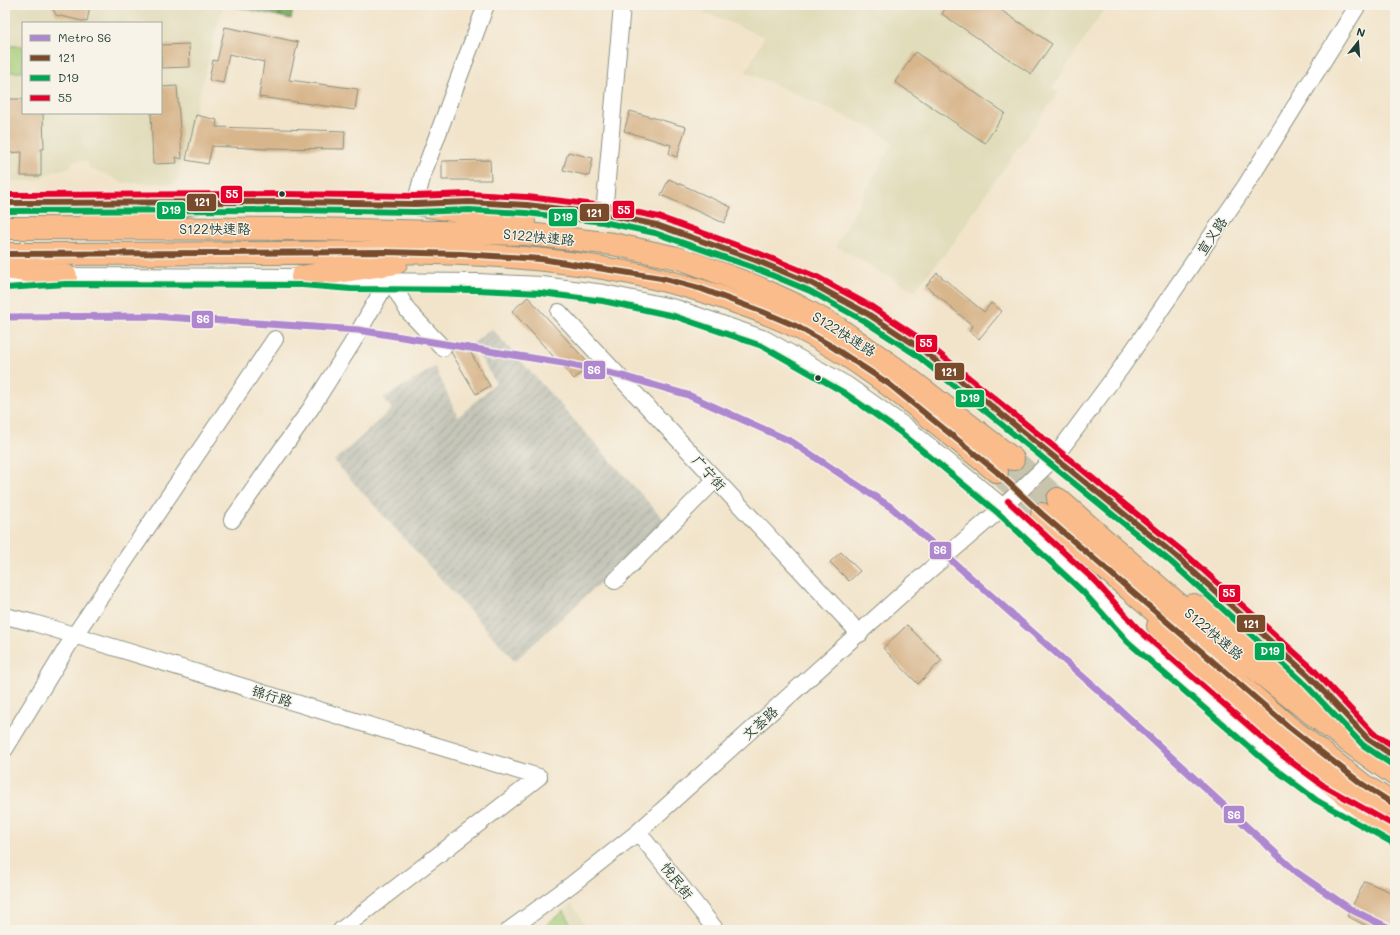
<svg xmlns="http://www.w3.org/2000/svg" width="1400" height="935" viewBox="0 0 1400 935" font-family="Mali,'LXGW WenKai TC',sans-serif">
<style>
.built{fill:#e1dcba;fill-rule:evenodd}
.industrial{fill:url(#industrial-furrows)}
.forest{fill:url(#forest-firs);stroke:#52764e}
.garden{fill:#a6cd78;stroke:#628556}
.building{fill:#d8b68c}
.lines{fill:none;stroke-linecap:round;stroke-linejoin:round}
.highway-tunnel{stroke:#c8c3ad;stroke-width:22;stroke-dasharray:22 11;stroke-linecap:butt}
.minor-casing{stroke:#889080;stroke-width:18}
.highway-casing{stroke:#889080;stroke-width:24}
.minor{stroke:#fff;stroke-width:16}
.highway{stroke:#fabc8b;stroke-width:22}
.bus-1-casing{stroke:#f7f3e8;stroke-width:9}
.bus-2-casing{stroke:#f7f3e8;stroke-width:9}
.bus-3-casing{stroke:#f7f3e8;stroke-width:9}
.bus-1{stroke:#7a4b2a;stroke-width:6}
.bus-2{stroke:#00a651;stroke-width:6}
.bus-3{stroke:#e4002b;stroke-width:6}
.metro-1-casing{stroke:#f7f3e8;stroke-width:10}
.metro-1{stroke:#ae87cf;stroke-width:7}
.bus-dot{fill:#1f3d34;stroke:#f7f3e8;stroke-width:1.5}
.labels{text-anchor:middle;stroke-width:3;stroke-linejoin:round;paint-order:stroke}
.street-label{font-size:14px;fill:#1f3d34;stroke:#f7f3e8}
.line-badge{stroke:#f7f3e8;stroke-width:1.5}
.badge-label{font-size:11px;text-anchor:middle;font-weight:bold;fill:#fff}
</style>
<defs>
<pattern id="industrial-furrows" width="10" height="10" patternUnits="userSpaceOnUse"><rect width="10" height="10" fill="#c5c5b8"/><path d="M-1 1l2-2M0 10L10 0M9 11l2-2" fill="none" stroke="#9fa196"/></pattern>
<pattern id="forest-firs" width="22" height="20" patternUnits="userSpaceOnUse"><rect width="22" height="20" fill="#84b068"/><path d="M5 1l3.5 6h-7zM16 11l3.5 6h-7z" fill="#6b9056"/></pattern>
</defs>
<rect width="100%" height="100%" fill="#f7f3e8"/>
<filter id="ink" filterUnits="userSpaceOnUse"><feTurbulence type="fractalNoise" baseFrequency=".025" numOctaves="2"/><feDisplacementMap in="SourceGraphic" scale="8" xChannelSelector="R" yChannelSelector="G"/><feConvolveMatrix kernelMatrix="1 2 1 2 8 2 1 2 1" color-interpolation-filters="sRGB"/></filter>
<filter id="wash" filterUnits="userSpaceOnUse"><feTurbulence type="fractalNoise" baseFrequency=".012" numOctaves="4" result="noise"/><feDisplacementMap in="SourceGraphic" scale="16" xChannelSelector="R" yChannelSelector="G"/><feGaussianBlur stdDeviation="0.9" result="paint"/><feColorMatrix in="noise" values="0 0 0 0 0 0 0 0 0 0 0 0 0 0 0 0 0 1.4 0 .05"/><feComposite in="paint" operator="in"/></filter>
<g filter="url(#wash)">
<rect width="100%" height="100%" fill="#f2e4cb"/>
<path class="built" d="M5 5H223L176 184 122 183 108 175 90 169 87 161H74L70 167 53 172 37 181H5ZM23 23H161V113H23Z
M708 5H1107L1052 88 1058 93 984 196 954 243 914 291 836 246 893 142 872 128 746 72 764 37 704 12Z
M572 904 588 930H539Z"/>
<path class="industrial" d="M492 329 666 522 515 661 334 461 392 409 383 398 435 367 458 417 496 383 472 344Z"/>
<path class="forest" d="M228 5H294L291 19Z"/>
<path class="garden" d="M5 46H23V72H5Z
M564 911 574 930H539Z"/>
<g id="blocks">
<path class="building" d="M51 5H90L87 22 56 15Z
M947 5H993L1052 44 1031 74 942 14Z
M225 27 298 42 289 80 358 89 355 110 259 97 264 62 229 54 223 83 209 80 213 60 217 61Z
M189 44 190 67 161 68V45Z
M915 52 1005 113 985 143 895 82Z
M177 86 182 159 176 157 177 163 153 164 151 113H161V87Z
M5 99H23V113H43L44 149H41V176H21L22 152 5 153Z
M630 111 686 127 677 157 669 154 671 145 624 131Z
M196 115 217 120 216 127 345 131 344 149 267 148V149L212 146 208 164 186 160Z
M568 152 593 158 589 176 563 170Z
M490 160 491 180H442V161Z
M669 179 731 207 724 223 661 195Z
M937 273 984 312 991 303 1002 311 979 339 969 331 973 326 926 286Z
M528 297 590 365 574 379 512 311Z
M465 343 490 386 476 394 451 352 452 350Z
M841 552 860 571 849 581 830 562Z
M907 625 942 660 918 684 883 648Z
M1365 881 1395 894V930H1374L1347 916Z"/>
</g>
</g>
<g filter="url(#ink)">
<use href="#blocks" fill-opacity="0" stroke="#889080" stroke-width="1"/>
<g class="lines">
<path class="highway-tunnel" d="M1013 459 1058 499
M997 472 1042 514"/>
<g class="minor-casing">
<path id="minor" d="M5 203H143
M185 203 287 202 425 204
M451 203 527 205 604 214 657 225 691 236 813 284 868 314 920 348 1176 556 1308 675 1327 695
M415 204 423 174 486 5
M604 214 622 5
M5 280 66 276 302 277 351 281 477 282 542 285 604 293 676 308 765 339 847 385 905 426 1003 507 1066 564 1089 586 1133 636 1277 761 1320 793 1359 815
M391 282 408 311 443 348
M559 312 860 634
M232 520 311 408 351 345 387 282
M615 581 715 480
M5 616 34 623 539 777
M1360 731 1368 739 1395 757
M5 749 74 636 275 339
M638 832 716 930
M341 930 539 777
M509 930 571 885 638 832 910 587 1003 507 1054 458 1121 368 1246 185 1358 5"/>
</g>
<g class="highway-casing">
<path id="highway" d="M415 204 524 222
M91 218 195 203
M5 228 312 229 528 234 613 244 682 259 755 286 796 305 838 328 895 368 1013 459
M5 254C96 254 188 254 279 253 434 251 592 249 738 303 758 310 778 317 797 327 871 364 933 421 997 472
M5 268 66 276
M302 277 396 263
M1058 499C1167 595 1276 692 1395 775
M1042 514 1289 727 1362 784 1395 805
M1193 605 1218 617 1368 739
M1158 626 1172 645C1244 709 1316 775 1395 833"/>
</g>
<use href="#minor" class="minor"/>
<use href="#highway" class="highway"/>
<g class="bus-1-casing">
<path id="bus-1" d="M5 203 287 202 415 204 469 202 527 205 604 214 657 225 755 260 813 284 868 314 920 348 1176 556 1308 675 1368 739 1395 757
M5 254 384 252 461 254 541 259 661 278 699 288 763 312 796 326 828 344 889 384 997 472 1042 514 1289 727 1362 784 1395 805"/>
</g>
<g class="bus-2-casing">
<path id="bus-2" d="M5 211 287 210 415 212 469 210 526 213 603 222 655 233 752 267 810 291 864 321 915 354 1171 562 1302 681 1363 745 1391 764
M6 288 66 284 302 285 351 289 477 290 541 293 603 301 674 316 762 346 843 392 900 432 998 513 1083 592 1128 642 1272 767 1316 800 1391 842"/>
</g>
<g class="bus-3-casing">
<path id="bus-3" d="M5 195 287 194 415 196 469 194 527 197 605 206 659 217 758 253 817 277 872 307 925 342 1181 550 1313 669 1373 733 1395 747
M1008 501 1094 580 1139 630 1282 755 1324 786 1395 826"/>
</g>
<use href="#bus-1" class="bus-1"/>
<use href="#bus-2" class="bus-2"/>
<use href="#bus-3" class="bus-3"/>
<g class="metro-1-casing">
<path id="metro-1" d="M5 317 151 316 358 330 563 363 626 377 688 395 792 442 892 508 1116 706 1296 872 1350 909 1393 930"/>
</g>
<use href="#metro-1" class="metro-1"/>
</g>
</g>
<g class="bus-dot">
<circle cx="282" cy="194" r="3.5"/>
<circle cx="818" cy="378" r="3.5"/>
</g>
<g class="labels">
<g class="street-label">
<text x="215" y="234">S122快速路</text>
<text transform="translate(1212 236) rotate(-56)" y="5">宣义路</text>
<text transform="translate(539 237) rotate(5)" y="5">S122快速路</text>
<text transform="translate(844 334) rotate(32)" y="5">S122快速路</text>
<text transform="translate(709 473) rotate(47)" y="5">广宁街</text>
<text transform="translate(1214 634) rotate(40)" y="5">S122快速路</text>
<text transform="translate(272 696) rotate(17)" y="5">锦行路</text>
<text transform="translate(760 723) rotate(-42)" y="5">文荟路</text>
<text transform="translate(677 881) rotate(52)" y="5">悦民街</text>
</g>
</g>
<g class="line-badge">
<rect x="220" y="185" width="23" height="19" rx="4" fill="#e4002b"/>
<rect x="186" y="193" width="31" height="19" rx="4" fill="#7a4b2a"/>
<rect x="612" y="200" width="23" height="19" rx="4" fill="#e4002b"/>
<rect x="156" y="201" width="30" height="19" rx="4" fill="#00a651"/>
<rect x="579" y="203" width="31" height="19" rx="4" fill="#7a4b2a"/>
<rect x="548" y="208" width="30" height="19" rx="4" fill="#00a651"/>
<rect x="191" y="310" width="23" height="19" rx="4" fill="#ae87cf"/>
<rect x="915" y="334" width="23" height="19" rx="4" fill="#e4002b"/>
<rect x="583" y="360" width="23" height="20" rx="4" fill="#ae87cf"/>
<rect x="934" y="362" width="31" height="19" rx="4" fill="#7a4b2a"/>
<rect x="955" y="389" width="30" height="19" rx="4" fill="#00a651"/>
<rect x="929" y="541" width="23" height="19" rx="4" fill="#ae87cf"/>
<rect x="1218" y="584" width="23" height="19" rx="4" fill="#e4002b"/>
<rect x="1236" y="614" width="30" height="19" rx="4" fill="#7a4b2a"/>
<rect x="1254" y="642" width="31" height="19" rx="4" fill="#00a651"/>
<rect x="1223" y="805" width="22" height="19" rx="4" fill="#ae87cf"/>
</g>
<g class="badge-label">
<text x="232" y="198">55</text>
<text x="202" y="206">121</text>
<text x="624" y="214">55</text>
<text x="171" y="214">D19</text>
<text x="594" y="217">121</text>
<text x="563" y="221">D19</text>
<text x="203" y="323">S6</text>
<text x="926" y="347">55</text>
<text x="594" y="374">S6</text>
<text x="949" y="376">121</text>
<text x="970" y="402">D19</text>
<text x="940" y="554">S6</text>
<text x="1229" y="597">55</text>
<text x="1251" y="628">121</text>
<text x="1270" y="655">D19</text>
<text x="1234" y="819">S6</text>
</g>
<rect width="1400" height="935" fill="none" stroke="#f7f3e8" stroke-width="20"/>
<rect x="22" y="22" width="140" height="92" fill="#f7f3e8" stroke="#a1aaa0"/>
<rect x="30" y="35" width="20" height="6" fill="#ae87cf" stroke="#a1aaa0"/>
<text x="58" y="42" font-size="12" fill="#1f3d34">Metro S6</text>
<rect x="30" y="55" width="20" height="6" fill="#7a4b2a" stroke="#a1aaa0"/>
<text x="58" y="62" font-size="12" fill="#1f3d34">121</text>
<rect x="30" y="75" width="20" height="6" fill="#00a651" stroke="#a1aaa0"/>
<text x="58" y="82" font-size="12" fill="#1f3d34">D19</text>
<rect x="30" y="95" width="20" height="6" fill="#e4002b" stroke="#a1aaa0"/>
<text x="58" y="102" font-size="12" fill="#1f3d34">55</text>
<g transform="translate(1358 42) rotate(17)" stroke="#f7f3e8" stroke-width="3" paint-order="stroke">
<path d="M0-3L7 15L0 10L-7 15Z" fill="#1f3d34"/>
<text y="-6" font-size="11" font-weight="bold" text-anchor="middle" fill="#1f3d34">N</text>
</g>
</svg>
